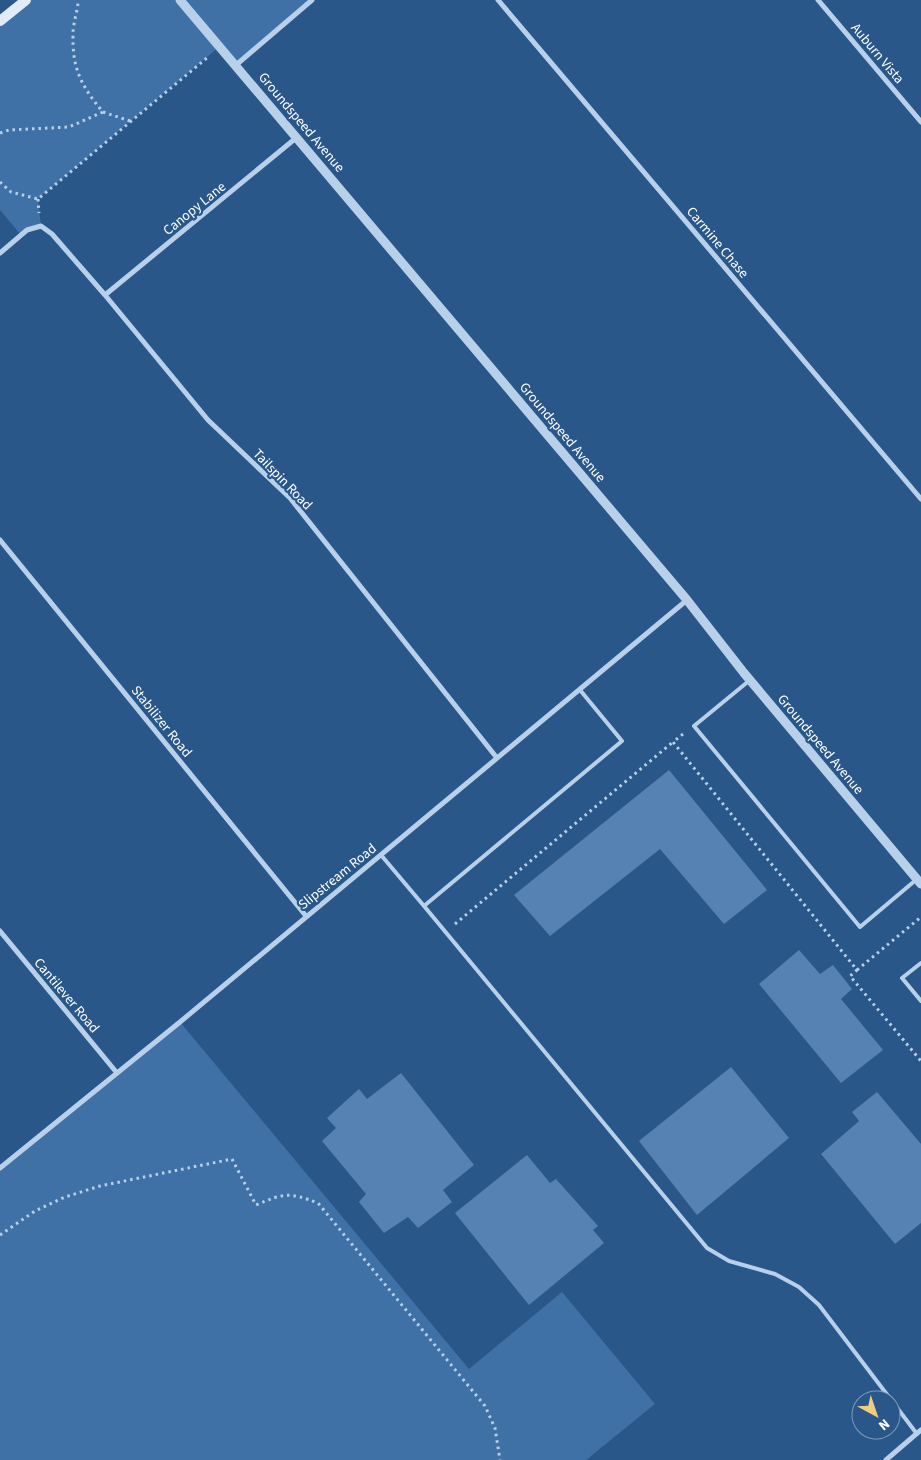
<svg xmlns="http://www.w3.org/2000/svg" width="921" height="1460" viewBox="0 0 921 1460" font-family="'Source Sans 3',sans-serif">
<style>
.green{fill:#3f71a7}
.building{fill:#5682b3}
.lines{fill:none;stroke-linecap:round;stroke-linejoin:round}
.path{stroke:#b8d0e9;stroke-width:3;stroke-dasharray:2.5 4;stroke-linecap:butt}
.service{stroke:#b8d0e9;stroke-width:4}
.minor{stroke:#b8d0e9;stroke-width:5}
.tertiary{stroke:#b8d0e9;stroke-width:9}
.secondary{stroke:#e2ecf8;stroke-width:10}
.labels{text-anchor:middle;stroke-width:4.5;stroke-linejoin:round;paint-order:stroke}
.street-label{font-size:14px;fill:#fff;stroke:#2a578a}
</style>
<rect width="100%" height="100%" fill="#2a578a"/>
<path class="green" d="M27 0H312L236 65 219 47 38 199 41 226 21 235 0 210V22Z
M180 1022 469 1369 562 1292 655 1404 586 1460H0V1169Z"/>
<path class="building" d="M669 770 767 890 724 924 660 849 550 936 514 895Z
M799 950 820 974 833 965 852 989 841 999 883 1050 841 1083 759 984Z
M731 1067 789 1138 697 1215 639 1141Z
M401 1073 474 1165 443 1190 452 1202 418 1228 408 1217 384 1233 359 1202 366 1194 322 1141 336 1128 327 1118 359 1089 367 1099Z
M877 1092 921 1144V1223L895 1244 821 1154 859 1121 852 1112Z
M527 1155 550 1183 556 1179 598 1226 593 1230 604 1243 529 1305 455 1213Z"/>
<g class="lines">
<path class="path" d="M103 112 130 121
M0 133 9 130 69 127 103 112C81 86 72 68 73 34 73 24 77 13 78 3
M0 182 11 192 38 199 208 57
M38 199 39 213
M683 734 673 742 857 970 850 976 921 1061
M455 924 673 742
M857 970 921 917
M0 1235 35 1211 65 1197 100 1186 232 1159 256 1205C284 1193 289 1192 318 1203L485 1406 495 1428 500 1460"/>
<path class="service" d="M750 680 694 726 860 927 917 879
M381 855 424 906 622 741 580 690
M424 906 707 1248 729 1261 775 1274 799 1287 819 1305 917 1434
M921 963 902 978 921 1001"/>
<path class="minor" d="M498 0 921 499
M818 0 921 122
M236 65 312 0
M0 253 27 230 41 226 52 234 105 295 208 420 290 498 497 758
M105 295 296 138
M0 540 306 916
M0 931 117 1073
M0 1168 180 1022 687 600
M886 1460 921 1430"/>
<path class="tertiary" d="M180 0 687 600 744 673 921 884"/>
<path class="secondary" d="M0 21 26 0"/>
</g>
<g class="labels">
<g class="street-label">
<text transform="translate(878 53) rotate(50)" y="5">Auburn Vista</text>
<text transform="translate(302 122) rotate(50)" y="5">Groundspeed Avenue</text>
<text transform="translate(194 208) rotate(-39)" y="5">Canopy Lane</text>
<text transform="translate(718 242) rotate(50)" y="5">Carmine Chase</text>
<text transform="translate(563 432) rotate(50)" y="5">Groundspeed Avenue</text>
<text transform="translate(283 479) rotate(46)" y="5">Tailspin Road</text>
<text transform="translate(162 721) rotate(51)" y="5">Stabilizer Road</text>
<text transform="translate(821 744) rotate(50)" y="5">Groundspeed Avenue</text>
<text transform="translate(337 876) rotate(-39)" y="5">Slipstream Road</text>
<text transform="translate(67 995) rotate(50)" y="5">Cantilever Road</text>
</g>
</g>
<g transform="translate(876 1415) rotate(140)"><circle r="24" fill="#2a578a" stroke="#7f9ab9"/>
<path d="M0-4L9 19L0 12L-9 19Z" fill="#f0cc7f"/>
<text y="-8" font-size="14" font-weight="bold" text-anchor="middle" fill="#ffffff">N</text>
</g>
</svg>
